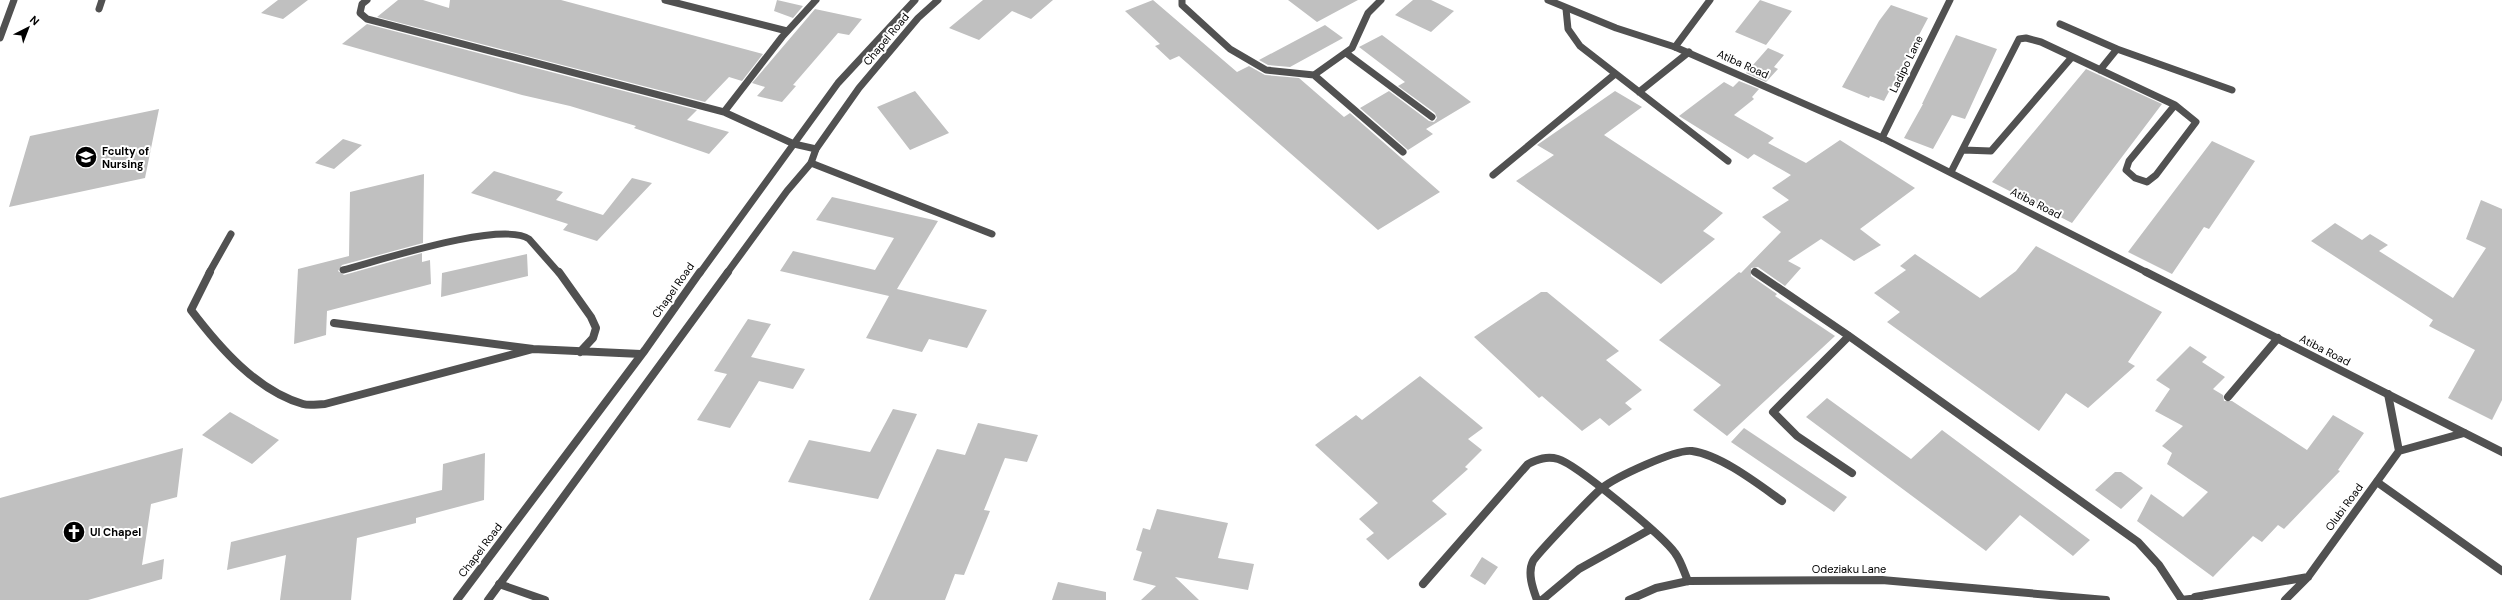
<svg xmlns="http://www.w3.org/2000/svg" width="2502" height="600" viewBox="0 0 2502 600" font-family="'DM Sans',sans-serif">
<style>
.building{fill:#c0c0c0}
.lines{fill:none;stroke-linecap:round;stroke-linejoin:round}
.service-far1{stroke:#515151;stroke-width:7}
.service{stroke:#515151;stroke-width:8}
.minor-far1{stroke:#515151;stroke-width:7}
.minor{stroke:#515151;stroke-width:8}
.tertiary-far1{stroke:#515151;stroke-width:7}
.tertiary{stroke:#515151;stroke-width:8}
.labels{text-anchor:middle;stroke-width:4;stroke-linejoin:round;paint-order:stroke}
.street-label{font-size:11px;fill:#000;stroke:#fff}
.poi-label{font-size:11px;font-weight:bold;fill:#000;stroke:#fff;text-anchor:start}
</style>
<rect width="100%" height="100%" fill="#fff"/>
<path class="building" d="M278 0H308L283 19 261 13Z
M398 0H423L449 8 450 0H561L763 54 742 81 729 77 705 102 377 17Z
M777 0 803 6 793 18 774 11Z
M983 0H1053L1031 19 1012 11 979 40 949 28Z
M1153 0 1237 72 1249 66 1265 75 1299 78 1344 117 1350 113 1440 192 1378 230 1179 56 1170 60 1155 46 1160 44 1125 11Z
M1288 0H1358L1317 22Z
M1413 0H1431L1454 11 1431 32 1395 15Z
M1760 0 1792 11 1766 45 1735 32Z
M1891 5 1928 18 1884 101 1870 96 1869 98 1842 87 1879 21Z
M815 9 862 19 849 35 838 33 800 77 793 85 796 86 782 102 757 96 765 87 752 83Z
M367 24 697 110 687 120 729 132 709 154 634 128 636 126 570 106 522 95 342 44Z
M1325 25 1343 38 1290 67 1268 65 1259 60Z
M1382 35 1471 102 1426 129 1433 134 1408 150 1360 108 1389 91 1429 121 1434 122 1437 118 1435 113 1398 86 1405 82 1359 47Z
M1956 35 1997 49 1965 119 1952 115 1933 149 1904 138 1923 104H1922Z
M1768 48 1784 55 1774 67 1778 69 1766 82 1746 73Z
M2086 69 2162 104 2072 223 1992 182Z
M1739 81 1759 89 1752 97 1754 99 1734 115 1774 138 1768 143 1806 163 1840 140 1915 188 1860 229 1881 245 1854 261 1821 239 1788 261 1801 268 1785 286 1758 267 1751 268V276L1777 294 1775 296 1835 336 1727 436 1693 410 1721 385 1659 340 1739 272 1741 273 1781 232 1762 217 1789 200 1772 188 1791 175 1754 154 1748 159 1679 116 1724 82 1733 87Z
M915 91 949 133 910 150 877 107Z
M1615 91 1642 107 1604 135 1723 213 1703 231 1715 239 1661 284 1516 181 1554 155 1537 145Z
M159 109 145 178 9 207 30 136Z
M343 139 362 145 334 169 315 163Z
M2212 141 2255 161 2209 229 2204 227 2172 274 2128 252Z
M494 171 563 192 556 200 603 215 632 178 652 183 597 241 563 230 568 224 471 193Z
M424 174 423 243 342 265 338 271 344 275 422 253V262L430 260 431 284 327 311 326 335 294 344 298 269 349 256 350 192Z
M832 197 938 221 897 289 987 310 967 348 929 339 922 352 866 338 889 296 780 271 793 251 875 270 894 238 816 220Z
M2481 200 2502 209V400L2492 420 2448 398 2475 350 2429 326 2433 320 2311 241 2335 223 2362 240 2370 234 2388 245 2379 251 2453 298 2486 248 2466 239Z
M2036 246 2162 312 2128 362 2135 366 2088 408 2066 393 2039 431 1887 322 1900 312 1874 293 1906 270 1900 266 1915 254 1980 298 2016 271Z
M527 254 528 276 441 297 442 273Z
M1541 292H1547L1619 351 1606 360 1642 390 1625 403 1632 409 1609 426 1600 418 1582 431 1542 396 1539 398 1474 337Z
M748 319 771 324 751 357 805 369 793 389 759 381 730 428 697 420 727 374 714 371Z
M2190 346 2207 357 2202 362 2225 377 2213 389 2223 395 2224 401H2232L2307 450 2333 415 2364 433 2338 470 2340 471 2284 529 2278 525 2262 542 2253 536 2213 577 2137 521 2151 494 2183 517 2208 492 2167 464 2172 453 2162 446 2183 426 2155 411 2170 389 2156 380Z
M1420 376 1483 428 1468 439 1482 450 1465 467 1468 469 1432 501 1447 514 1388 560 1366 539 1374 533 1359 519 1378 503 1315 445 1356 415 1362 420Z
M1827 398 1911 459 1942 430 2090 540 2073 556 2020 515 1986 551 1806 417Z
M893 409 917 414 878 499 788 482 809 440 870 452Z
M230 412 279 440 252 464 202 435Z
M978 423 1038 435 1027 462 1005 458 984 510 990 511 964 575 955 574 945 600H869L937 449 965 455Z
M1744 428 1847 497 1834 512 1731 442Z
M183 448 177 497 151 504 142 565 164 559 162 579 88 600H0V498Z
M485 453 484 500 416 518V523L357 538 351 600H280L286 555 227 570 231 542 442 490 443 464Z
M2115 472H2121L2143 488 2121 509 2095 490Z
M1157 509 1228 523 1218 558 1254 564 1248 590 1175 577 1199 600H1141L1156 586 1133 580 1142 552 1136 550 1143 528 1150 530Z
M1482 557 1498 567 1485 585 1470 576Z
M1058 582 1106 592V600H1052Z"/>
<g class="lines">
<path class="service-far1" d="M1182 0V5L1230 49 1266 70 1314 75
M1381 0 1368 13 1352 48 1314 75 1403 152
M99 9 102 0
M1566 9 1568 29 1580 46 1728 161
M2060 24 2117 49
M1346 53 1432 117
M2100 70 2117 49 2232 90
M1639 92 1689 52
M2175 105 2196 122 2156 175 2147 182 2135 178 2126 170 2129 161Z
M1963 150 1991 151 2072 57
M811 163 992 234
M1951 172 2019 39 2026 38 2041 42 2175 105
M1493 175 1615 74
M343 270C378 261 502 220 529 239L559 273
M209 273 231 234"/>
<path class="service" d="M210 272 191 310C219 347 257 391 303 404 310 406 318 404 325 404L533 349
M559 272 591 317 596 328 593 338 580 352
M1755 272 1849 336 2138 542 2159 565 2182 600
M334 323 533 349 641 354
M1849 336 1773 412 1797 436 1852 473
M2228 397 2278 338
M2377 482 2502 571
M499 584 545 600
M1423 584 1528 464C1538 459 1547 456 1558 459 1576 464 1663 536 1675 553 1681 561 1684 572 1688 581
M1537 600C1533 589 1527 573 1533 561 1537 554 1594 494 1602 488 1616 477 1675 449 1692 451 1721 455 1758 484 1782 501
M1542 600 1579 569 1651 529"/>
<path class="minor-far1" d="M367 0 362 4 360 13 367 19 724 112 794 144 816 149
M665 0 787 31
M0 38 14 0
M1675 47 1710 0
M724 112 782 37 816 0
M1882 138 1950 0"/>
<path class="minor" d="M2399 451 2464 433
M2195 597 2308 577
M1629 600 1656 588 1688 581 1882 580 2106 600
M2181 600 2199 598
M2285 600 2308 577 2399 451 2388 394"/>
<path class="tertiary-far1" d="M1548 0 1616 28 1675 47 1882 138 2148 273
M700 273 838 83 915 0
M727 273 787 191 811 163 816 149 859 88 918 18 938 0"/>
<path class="tertiary" d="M2146 272 2502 452
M457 600 645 350 700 272
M488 600 728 272"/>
</g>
<defs>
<g id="university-disc" transform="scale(1.15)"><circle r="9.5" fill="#000" stroke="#fff"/><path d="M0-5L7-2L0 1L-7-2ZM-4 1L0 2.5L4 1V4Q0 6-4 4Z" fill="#fff"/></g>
<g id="church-disc" transform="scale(1.15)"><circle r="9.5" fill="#000" stroke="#fff"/><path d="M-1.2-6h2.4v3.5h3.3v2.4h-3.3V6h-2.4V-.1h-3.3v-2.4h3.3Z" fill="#fff"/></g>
</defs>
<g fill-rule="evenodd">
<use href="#university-disc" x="86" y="157"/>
<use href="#church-disc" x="74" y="532"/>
</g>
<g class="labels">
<g class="street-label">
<text transform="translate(886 39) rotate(-50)" y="4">Chapel Road</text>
<text transform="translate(1743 64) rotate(24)" y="4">Atiba Road</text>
<text transform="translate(1906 64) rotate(-64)" y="4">Ladipo Lane</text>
<text transform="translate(2036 203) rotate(27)" y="4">Atiba Road</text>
<text transform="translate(673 290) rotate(-55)" y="4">Chapel Road</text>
<text transform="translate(2325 350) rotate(27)" y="4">Atiba Road</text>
<text transform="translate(2344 507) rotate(-54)" y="4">Olubi Road</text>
<text transform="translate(480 550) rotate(-53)" y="4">Chapel Road</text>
<text x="1849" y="573">Odeziaku Lane</text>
</g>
<g class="poi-label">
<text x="102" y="155">Fculty of<tspan x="102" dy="13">Nursing</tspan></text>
<text x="90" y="536">UI Chapel</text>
</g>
</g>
<g transform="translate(28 28) rotate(42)" stroke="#ffffff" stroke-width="3" paint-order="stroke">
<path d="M0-3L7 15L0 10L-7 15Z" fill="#000000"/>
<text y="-6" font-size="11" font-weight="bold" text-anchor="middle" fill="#000000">N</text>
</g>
</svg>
